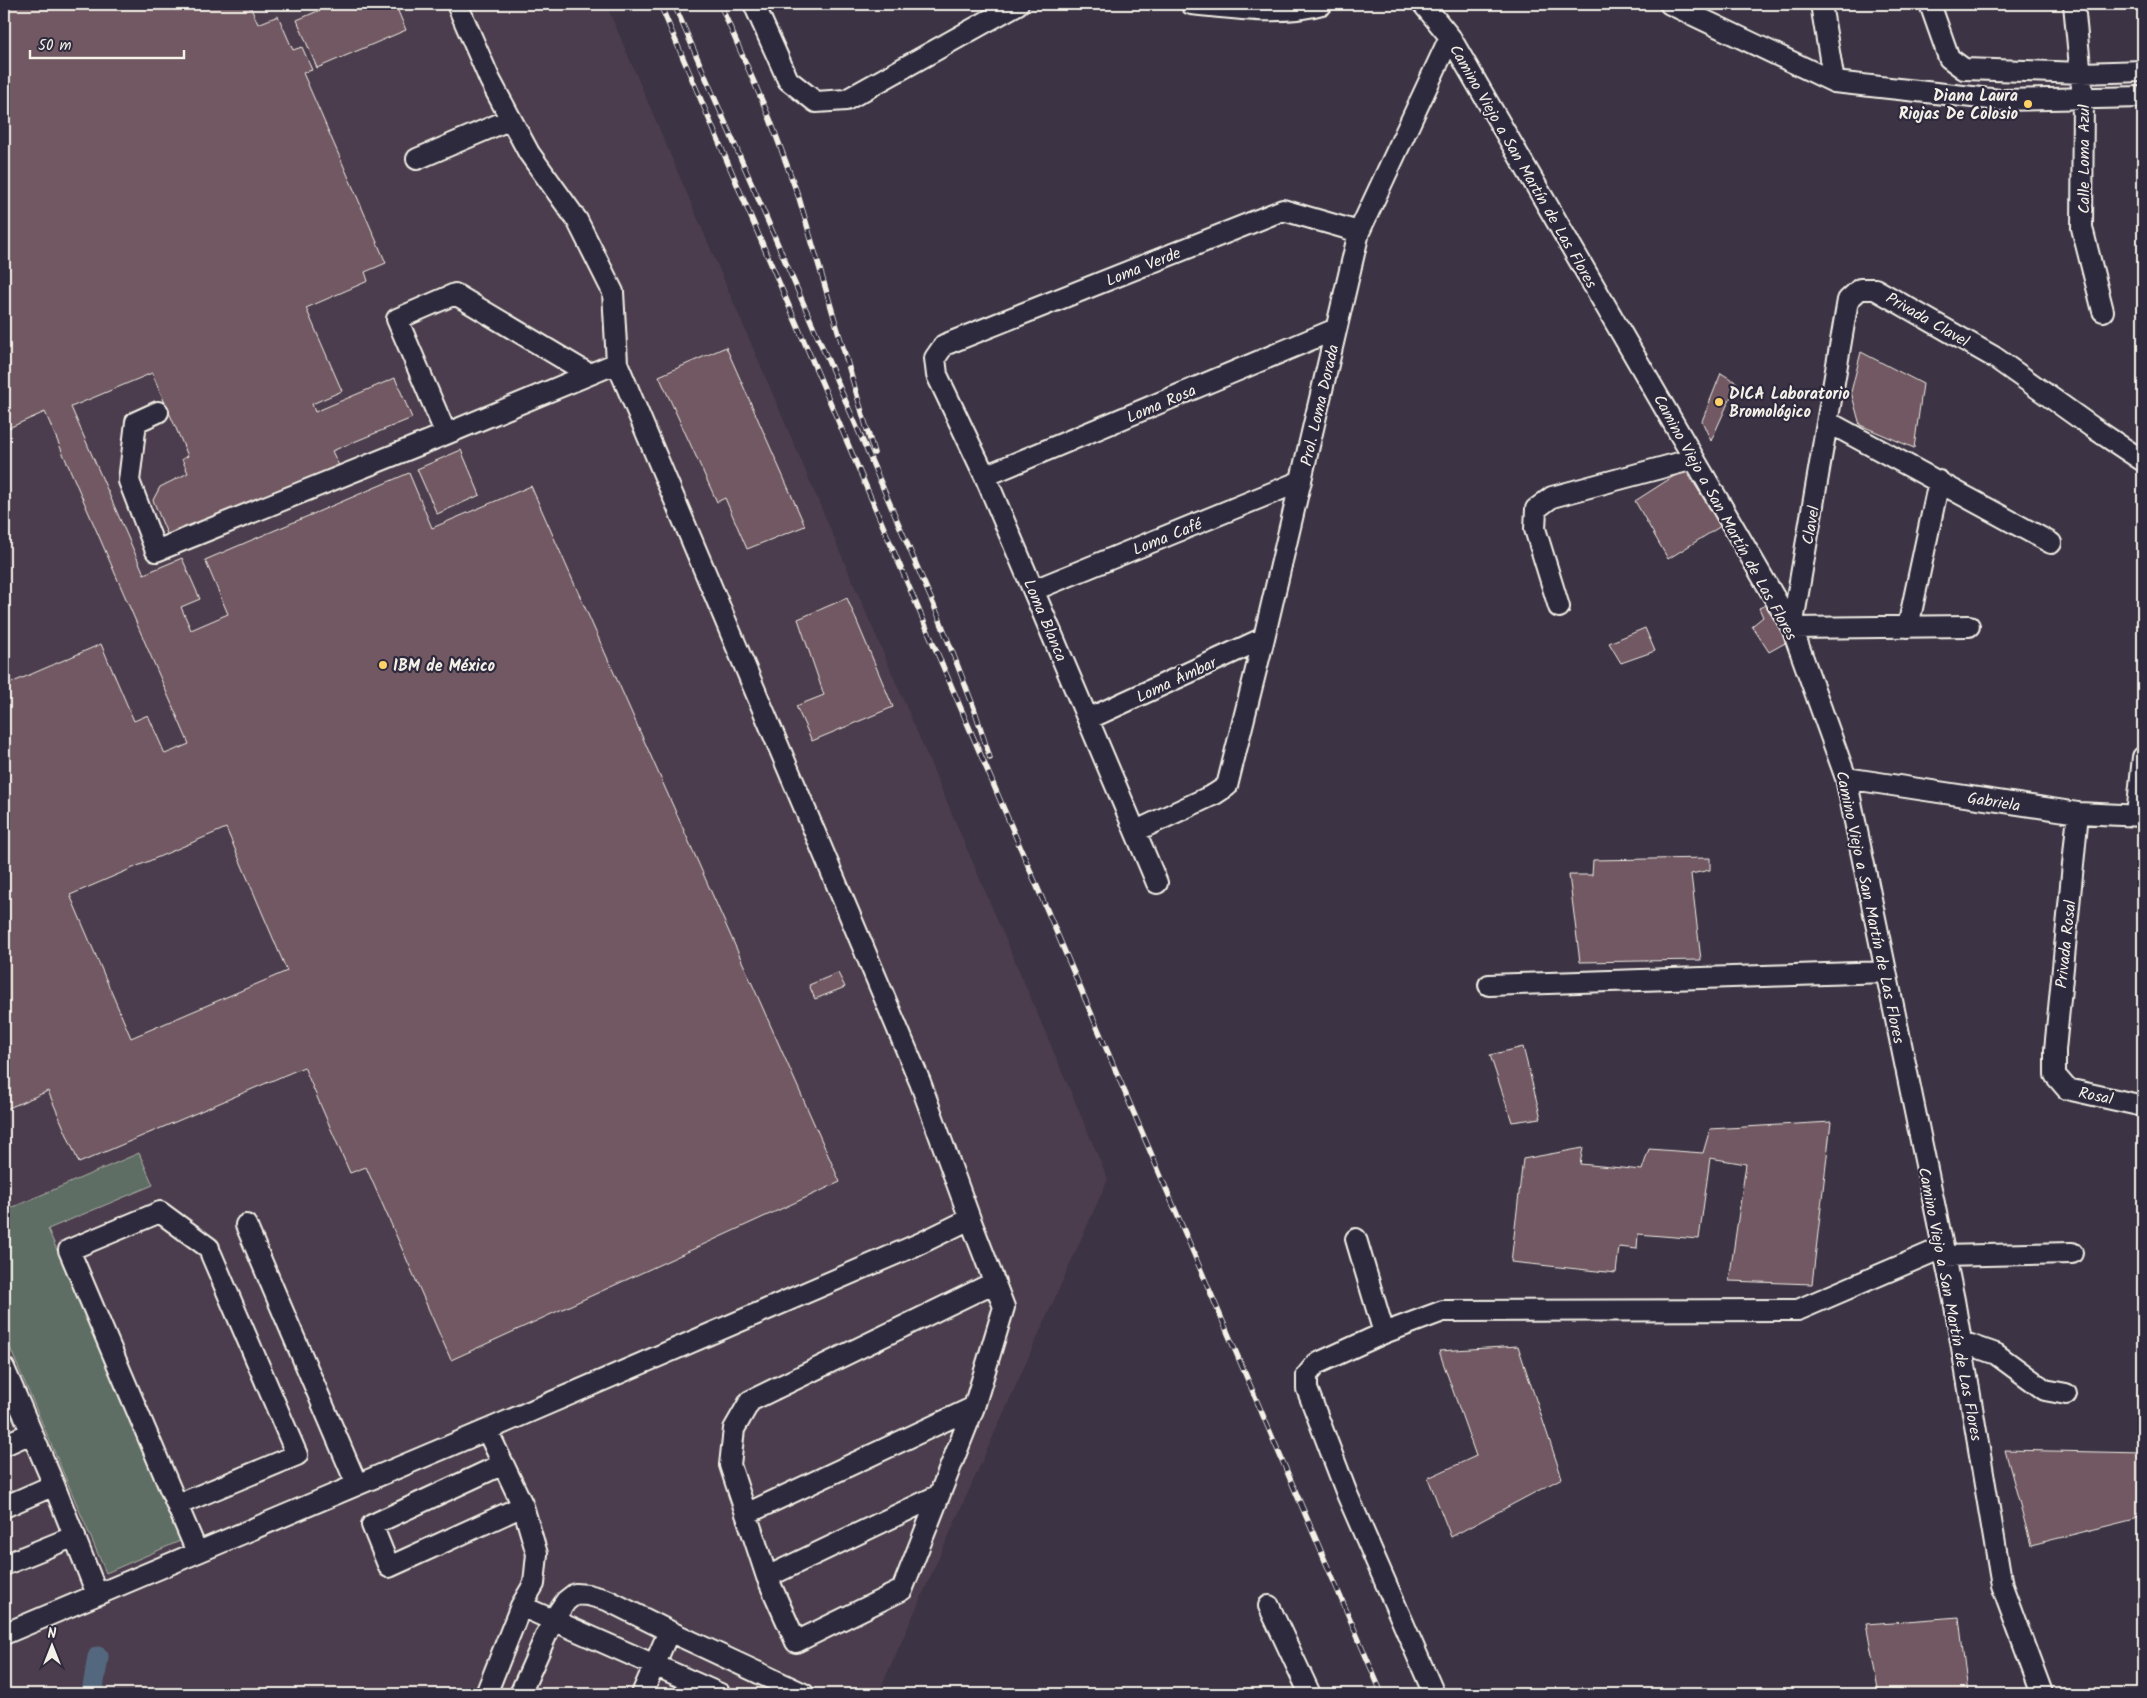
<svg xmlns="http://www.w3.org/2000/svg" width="2147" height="1698" viewBox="0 0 2147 1698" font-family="Kalam,sans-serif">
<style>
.built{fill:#4c3e4d}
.green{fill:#5f6e65;stroke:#aab0a6}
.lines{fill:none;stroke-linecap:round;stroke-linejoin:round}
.canal{stroke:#53687f;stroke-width:21}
.building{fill:#715962;stroke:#f4f1e8;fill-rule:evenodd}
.minor-casing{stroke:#f4f1e8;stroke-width:24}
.minor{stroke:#2f2a3d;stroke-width:20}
.rail-casing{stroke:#f4f1e8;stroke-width:5.5}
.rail{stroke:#2f2a3d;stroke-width:4;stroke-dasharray:11;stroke-linecap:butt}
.poi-dot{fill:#ffd166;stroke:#2f2a3d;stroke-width:2}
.labels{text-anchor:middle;stroke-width:4.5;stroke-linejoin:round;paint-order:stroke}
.poi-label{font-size:16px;font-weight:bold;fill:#f4f1e8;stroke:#2f2a3d;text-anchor:start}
.street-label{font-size:16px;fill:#f4f1e8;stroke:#2f2a3d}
</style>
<rect width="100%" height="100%" fill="#3c3344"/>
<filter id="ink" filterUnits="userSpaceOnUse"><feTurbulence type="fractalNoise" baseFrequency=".02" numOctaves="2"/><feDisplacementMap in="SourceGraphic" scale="10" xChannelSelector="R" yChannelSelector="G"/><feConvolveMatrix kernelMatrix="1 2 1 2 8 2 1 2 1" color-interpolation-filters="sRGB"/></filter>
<g filter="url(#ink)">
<path class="built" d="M4 4H606L1108 1179 878 1694H4Z"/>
<path class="green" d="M139 1153 153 1185 48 1229 180 1541 106 1573 4 1334V1211Z"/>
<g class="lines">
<path class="canal" d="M92 1694 98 1657"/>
</g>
<path class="building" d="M4 4H249L258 24 278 16 293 50 302 47 312 70 303 73 386 263 365 272 368 281 306 308 342 391 312 404 315 412 395 378 412 418 332 451 340 468 170 541 153 500 160 487 188 473 182 459 188 456 152 373 71 407 144 574 182 558 200 599 181 607 191 630 228 614 205 560 409 473 432 528 531 486 840 1182 451 1360 366 1167 350 1173 304 1067 79 1163 48 1091 4 1110V686L101 644 134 721 148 715 165 754 189 744 45 412 4 430ZM226 828 287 971 131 1038 70 895Z
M334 4H395L406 30 317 68 297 20Z
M726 347 805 526 747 549 725 498 717 502 659 376Z
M1861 352 1923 384 1914 448 1860 425 1851 392Z
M1721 373 1737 383 1711 441 1702 421Z
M461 450 480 495 437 514 417 469Z
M1685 469 1721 526 1668 559 1635 501Z
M847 598 893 707 812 741 796 706 824 695 798 619Z
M1766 605 1787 642 1769 652 1752 626 1763 617 1759 608Z
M1645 628 1655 651 1621 663 1609 643Z
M1710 858V870L1691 874 1701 960 1580 962 1569 875H1592L1593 860Z
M838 973 845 987 815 999 809 985Z
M1523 1047 1541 1118 1512 1122 1490 1055Z
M1831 1122 1812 1284 1729 1281 1746 1164 1710 1158 1699 1239 1638 1234 1637 1249 1619 1247 1616 1273 1511 1262 1523 1159 1583 1148 1580 1164 1642 1170 1649 1149 1703 1153 1710 1129Z
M1518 1346 1562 1478 1451 1537 1428 1478 1476 1456 1439 1351Z
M2005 1450 2143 1453V1517L2031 1545Z
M1959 1617 1968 1694H1879L1866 1624Z"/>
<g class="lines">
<g class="minor-casing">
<path id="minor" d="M754 4 788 80 816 102 846 100 1018 4
M1191 4C1232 8 1282 16 1322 4
M1423 4 1450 37 1792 628 1846 778 1954 1300 2002 1586 2042 1694
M1670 4 1834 82 2000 100 2143 97
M1821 4 1834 82
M1930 4 1949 58 1964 69 2082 73 2143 71
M2074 4 2083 98 2082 228 2103 311
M417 159 511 119
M158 412 136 422 129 481 156 551 446 434 617 363
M1828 422 2051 543
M446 434 397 319 455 294 589 374
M985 476 1336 329
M1034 590 1301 481
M1559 607 1535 529 1536 509 1552 497 1694 459
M1969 626 1792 628 1848 300 1860 289H1875L1994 357 2092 427 2143 461
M1908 627 1939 481
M1088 719 1264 638
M1846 778 2078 813 2143 816
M2078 813 2055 1050V1075L2067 1089 2143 1106
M2137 815 2143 757
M1136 831 1215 794 1227 786 1264 638 1359 232 1450 37
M1157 883 985 476 937 375 935 358 944 345 1283 210 1359 232
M1489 985 1886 972
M970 1219 1004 1307 974 1407 902 1590 796 1642 767 1577 730 1465 734 1429 750 1401 995 1282
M246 1225 357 1485
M1356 1239 1384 1333
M1943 1256 2072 1253
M1962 1342 1996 1354 2045 1390 2066 1394
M4 1368 54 1485 97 1594
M4 1445 31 1433
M503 1464 372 1525 389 1567 523 1506
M177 1505 297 1455 211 1254
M4 1507 54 1485
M746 1514 974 1407
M197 1552 69 1250 160 1212 209 1248
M4 1565 75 1536
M767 1577 939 1495
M521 1606 720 1694
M1269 1606 1310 1694
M4 1634 487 1430 921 1243 970 1219 920 1082 617 363 613 292 577 220 529 153 490 80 457 4
M486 1694 521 1606 534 1584 537 1554 523 1506 487 1430
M520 1694 553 1620 566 1601 575 1594 588 1595 607 1600 669 1631 804 1694
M642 1694 669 1631
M1434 1694 1347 1494 1307 1389V1375L1316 1364 1384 1333 1443 1311 1798 1310 1942 1248"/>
</g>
<use href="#minor" class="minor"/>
<g class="rail-casing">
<path id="rail" d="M660 4 1382 1694
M674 4 938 615 974 708 990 758
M720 4 770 119 799 198 874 453"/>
</g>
<use href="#rail" class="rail"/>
</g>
</g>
<g class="poi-dot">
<circle cx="2028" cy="104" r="5"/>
<circle cx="1719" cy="402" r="5"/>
<circle cx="383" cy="665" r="5"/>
</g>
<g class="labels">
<g class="poi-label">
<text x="2018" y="101" text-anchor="end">Diana Laura<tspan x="2018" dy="18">Riojas De Colosio</tspan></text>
<text x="1729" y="399">DICA Laboratorio<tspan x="1729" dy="18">Bromológico</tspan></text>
<text x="393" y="671">IBM de México</text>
</g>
<g class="street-label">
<text transform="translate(2083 159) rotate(-90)" y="6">Calle Loma Azul</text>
<text transform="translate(1524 166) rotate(60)" y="6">Camino Viejo a San Martín de Las Flores</text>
<text transform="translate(1143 266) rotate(-22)" y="6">Loma Verde</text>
<text transform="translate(1928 319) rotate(30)" y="6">Privada Clavel</text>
<text transform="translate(1161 403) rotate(-23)" y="6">Loma Rosa</text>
<text transform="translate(1319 405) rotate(-77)" y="6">Prol. Loma Dorada</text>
<text transform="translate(1726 517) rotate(61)" y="6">Camino Viejo a San Martín de Las Flores</text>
<text transform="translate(1810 525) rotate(-80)" y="6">Clavel</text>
<text transform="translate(1167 536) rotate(-22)" y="6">Loma Café</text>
<text transform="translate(1046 620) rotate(67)" y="6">Loma Blanca</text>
<text transform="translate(1176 679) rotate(-25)" y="6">Loma Ámbar</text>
<text transform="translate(1994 801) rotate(9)" y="6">Gabriela</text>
<text transform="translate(1871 907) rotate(78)" y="6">Camino Viejo a San Martín de Las Flores</text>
<text transform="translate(2065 944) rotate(-84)" y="6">Privada Rosal</text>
<text transform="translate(2096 1095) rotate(12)" y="6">Rosal</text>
<text transform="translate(1951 1304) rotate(79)" y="6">Camino Viejo a San Martín de Las Flores</text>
</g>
</g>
<rect width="2147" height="1698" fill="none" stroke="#2f2a3d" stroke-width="20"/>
<rect x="10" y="10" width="2127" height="1678" fill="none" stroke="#f4f1e8" stroke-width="2" filter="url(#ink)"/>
<g transform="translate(52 1646)" stroke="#2f2a3d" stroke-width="4" paint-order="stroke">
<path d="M0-4L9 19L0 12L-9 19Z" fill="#f4f1e8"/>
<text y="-8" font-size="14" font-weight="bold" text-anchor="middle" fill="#f4f1e8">N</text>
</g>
<path d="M30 50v8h154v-8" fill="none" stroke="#f4f1e8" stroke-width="2.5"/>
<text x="38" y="50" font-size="15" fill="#f4f1e8" stroke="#2f2a3d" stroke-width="4" paint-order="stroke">50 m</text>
</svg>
